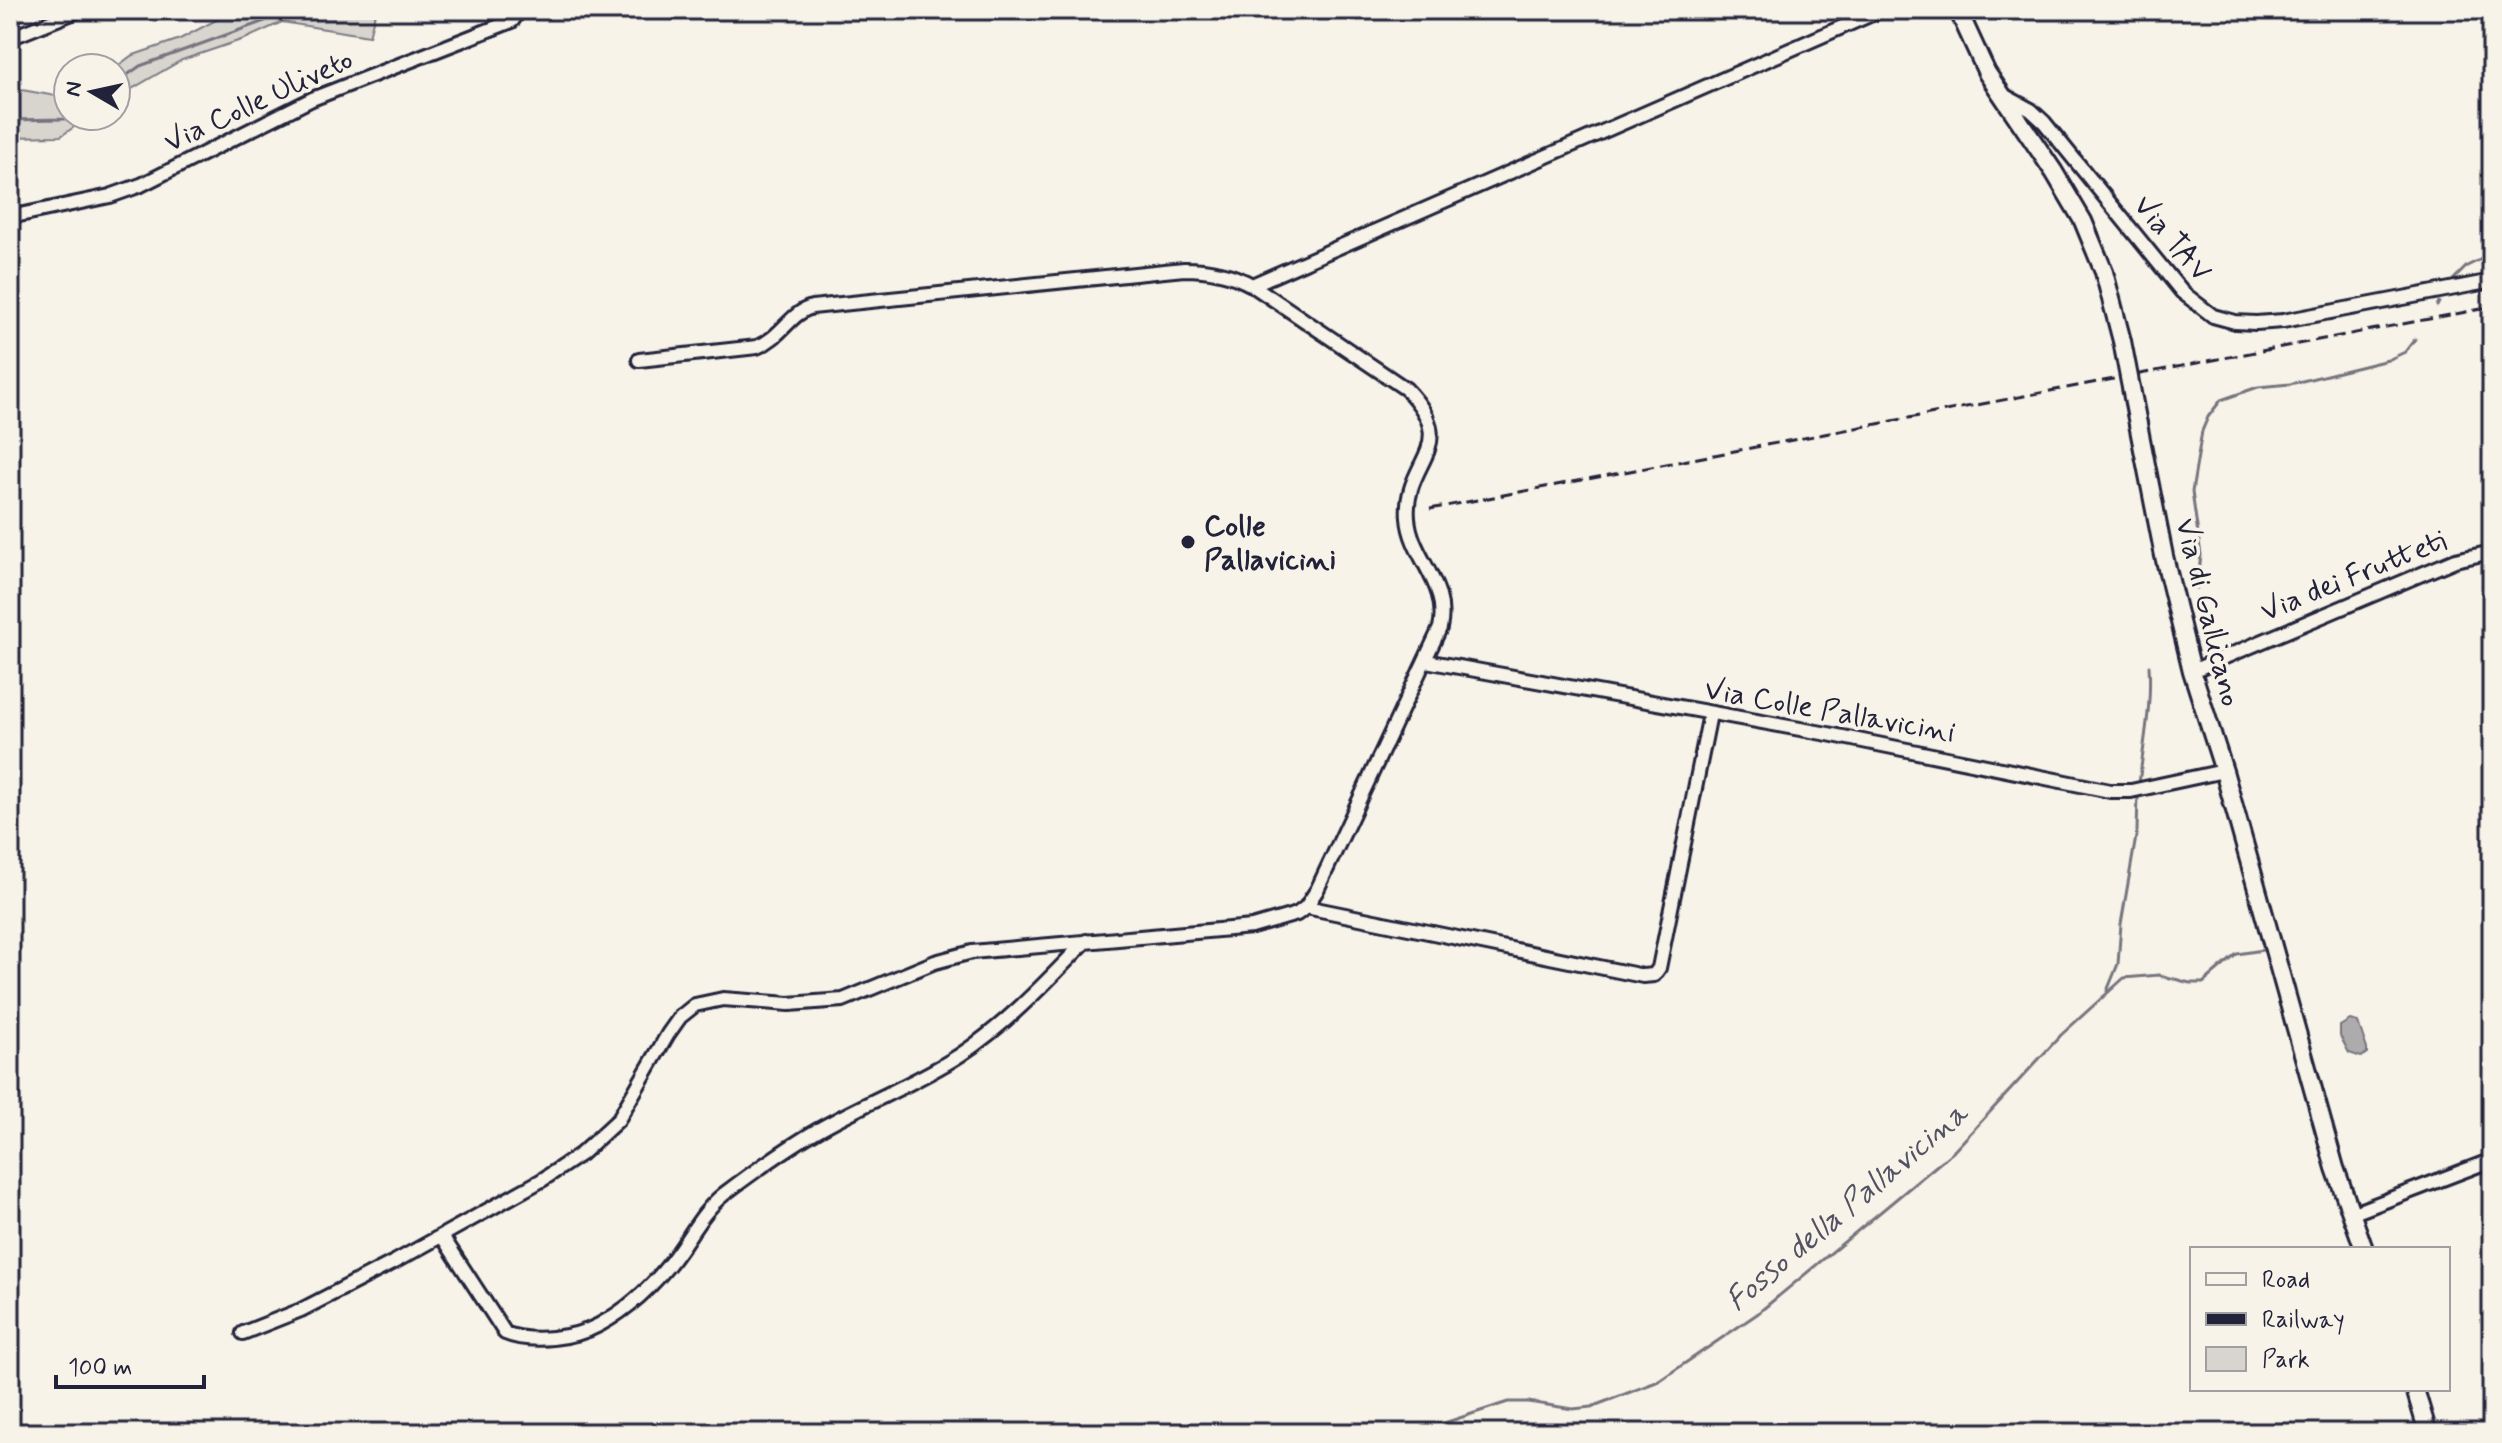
<svg xmlns="http://www.w3.org/2000/svg" width="2502" height="1443" viewBox="0 0 2502 1443" font-family="Mynerve,sans-serif">
<style>
.green{fill:#d8d5cf;stroke:#7d7c85;stroke-width:2}
.water{fill:#aeabad;stroke:#76747f;stroke-width:2}
.lines{fill:none;stroke-linecap:round;stroke-linejoin:round}
.stream{stroke:#76747f;stroke-width:3}
.street-casing{stroke:#22223b;stroke-width:18}
.secondary-casing{stroke:#22223b;stroke-width:22}
.street{stroke:#f7f3e8;stroke-width:12}
.secondary{stroke:#f7f3e8;stroke-width:16}
.rail{stroke:#22223b;stroke-width:3;stroke-dasharray:12 6;stroke-linecap:butt}
.secondary-bridge-casing{stroke:#22223b;stroke-width:22;stroke-linecap:butt}
.secondary-bridge{stroke:#f7f3e8;stroke-width:16}
.poi-dot{fill:#22223b;stroke:#f7f3e8;stroke-width:3}
.labels{text-anchor:middle;stroke-width:7;stroke-linejoin:round;paint-order:stroke}
.street-label{font-size:30px;fill:#22223b;stroke:#f7f3e8}
.poi-label{font-size:30px;font-weight:bold;fill:#22223b;stroke:#f7f3e8;text-anchor:start}
.water-label{font-size:32px;font-style:italic;fill:#535263;stroke:#f7f3e8}
</style>
<rect width="100%" height="100%" fill="#f7f3e8"/>
<filter id="ink" filterUnits="userSpaceOnUse"><feTurbulence type="fractalNoise" baseFrequency=".0125" numOctaves="2"/><feDisplacementMap in="SourceGraphic" scale="16" xChannelSelector="R" yChannelSelector="G"/><feConvolveMatrix kernelMatrix="1 2 1 2 8 2 1 2 1" color-interpolation-filters="sRGB"/></filter>
<g filter="url(#ink)">
<path class="green" d="M235 10H376L369 36 282 22 247 38 182 60 116 98 115 68 131 56 180 39Z
M16 89 68 98V116H90L61 136 10 137V91Z"/>
<path class="water" d="M2350 1020 2358 1022 2367 1049V1053L2361 1057 2349 1053 2340 1036V1026Z"/>
<g class="lines">
<path class="stream" d="M116 83 140 66 295 10
M10 120 64 119 69 116
M2453 280 2467 266 2492 254
M2437 306 2439 302
M2197 588 2201 555 2192 492 2202 431 2208 417 2221 400 2258 387 2290 384 2388 360 2405 352 2415 339
M2139 785C2143 745 2152 706 2149 666
M2107 991 2118 964 2121 924 2137 831 2138 795
M1414 1433 1508 1402H1528L1573 1409 1591 1407 1659 1381 1757 1314 1953 1152 2061 1035 2124 978 2159 975 2190 983H2203L2237 954 2263 950"/>
<g class="street-casing">
<path id="street" d="M10 38 80 10
M2005 96 2031 110 2044 122 2182 292 2213 316 2235 322 2256 323 2283 321 2492 281
M10 217 110 196 141 185 312 99 512 21 520 10
M1252 285 1881 10
M1426 661 1828 734 2110 791H2131L2224 771
M2192 671 2455 560 2492 552
M1306 907 1643 976 1654 975 1659 968 1710 714
M2351 1214 2492 1160
M442 1236 505 1333C531 1344 575 1338 599 1325 632 1307 658 1281 679 1251 693 1231 705 1209 724 1194 756 1170 790 1145 825 1126 869 1101 917 1083 960 1055 1007 1024 1047 981 1086 941
M243 1333 301 1310 396 1261 542 1180 581 1154 618 1120 668 1034 680 1017 695 1005 723 999 789 1004 843 1000 935 962 972 952 1252 927 1297 914 1306 907 1317 890 1440 628C1450 584 1411 558 1408 518 1403 459 1463 448 1406 389L1252 285C1230 273 1209 269 1184 269L812 307C790 313 782 337 757 347L639 360"/>
</g>
<g class="secondary-casing">
<path id="secondary" d="M1958 10 1987 73 2054 172 2083 221 2104 272 2122 341
M2138 424 2164 556 2192 671 2224 771 2335 1168 2364 1249
M2415 1389 2428 1433"/>
</g>
<use href="#street" class="street"/>
<use href="#secondary" class="secondary"/>
<path class="rail" d="M1430 509 2492 307"/>
<g class="secondary-bridge-casing">
<path id="secondary-bridge" d="M2122 341 2138 424"/>
</g>
<use href="#secondary-bridge" class="secondary-bridge"/>
</g>
</g>
<circle class="poi-dot" cx="1188" cy="542" r="8"/>
<g class="labels">
<g class="street-label">
<text transform="translate(258 100) rotate(-25)" y="10">Via Colle Uliveto</text>
<text transform="translate(2173 238) rotate(50)" y="10">Via TAV</text>
<text transform="translate(2353 575) rotate(-22)" y="10">Via dei Frutteti</text>
<text transform="translate(2209 612) rotate(76)" y="10">Via di Gallicano</text>
<text transform="translate(1830 710) rotate(10)" y="10">Via Colle Pallavicini</text>
</g>
<g class="poi-label">
<text x="1204" y="535">Colle<tspan x="1204" dy="34">Pallavicini</tspan></text>
</g>
<g class="water-label">
<text transform="translate(1846 1206) rotate(-40)" y="11">Fosso della Pallavicina</text>
</g>
</g>
<rect width="2502" height="1443" fill="none" stroke="#f7f3e8" stroke-width="40"/>
<rect x="20" y="20" width="2462" height="1403" fill="none" stroke="#22223b" stroke-width="3" filter="url(#ink)"/>
<rect x="2190" y="1247" width="260" height="144" fill="#f7f3e8" stroke="#a29fa3" stroke-width="2"/>
<rect x="2206" y="1273" width="40" height="12" fill="#f7f3e8" stroke="#a29fa3" stroke-width="2"/>
<text x="2262" y="1287" font-size="24" fill="#22223b">Road</text>
<rect x="2206" y="1313" width="40" height="12" fill="#22223b" stroke="#a29fa3" stroke-width="2"/>
<text x="2262" y="1327" font-size="24" fill="#22223b">Railway</text>
<rect x="2206" y="1347" width="40" height="24" fill="#d8d5cf" stroke="#a29fa3" stroke-width="2"/>
<text x="2262" y="1367" font-size="24" fill="#22223b">Park</text>
<g transform="translate(92 92) rotate(279)"><circle r="38" fill="#f7f3e8" stroke="#a29fa3" stroke-width="2"/>
<path d="M0-6L14 30L0 20L-14 30Z" fill="#22223b"/>
<text y="-12" font-size="22" font-weight="bold" text-anchor="middle" fill="#22223b">N</text>
</g>
<path d="M56 1375v12h148v-12" fill="none" stroke="#22223b" stroke-width="4"/>
<text x="68" y="1375" font-size="24" fill="#22223b" stroke="#f7f3e8" stroke-width="6" paint-order="stroke">100 m</text>
</svg>
